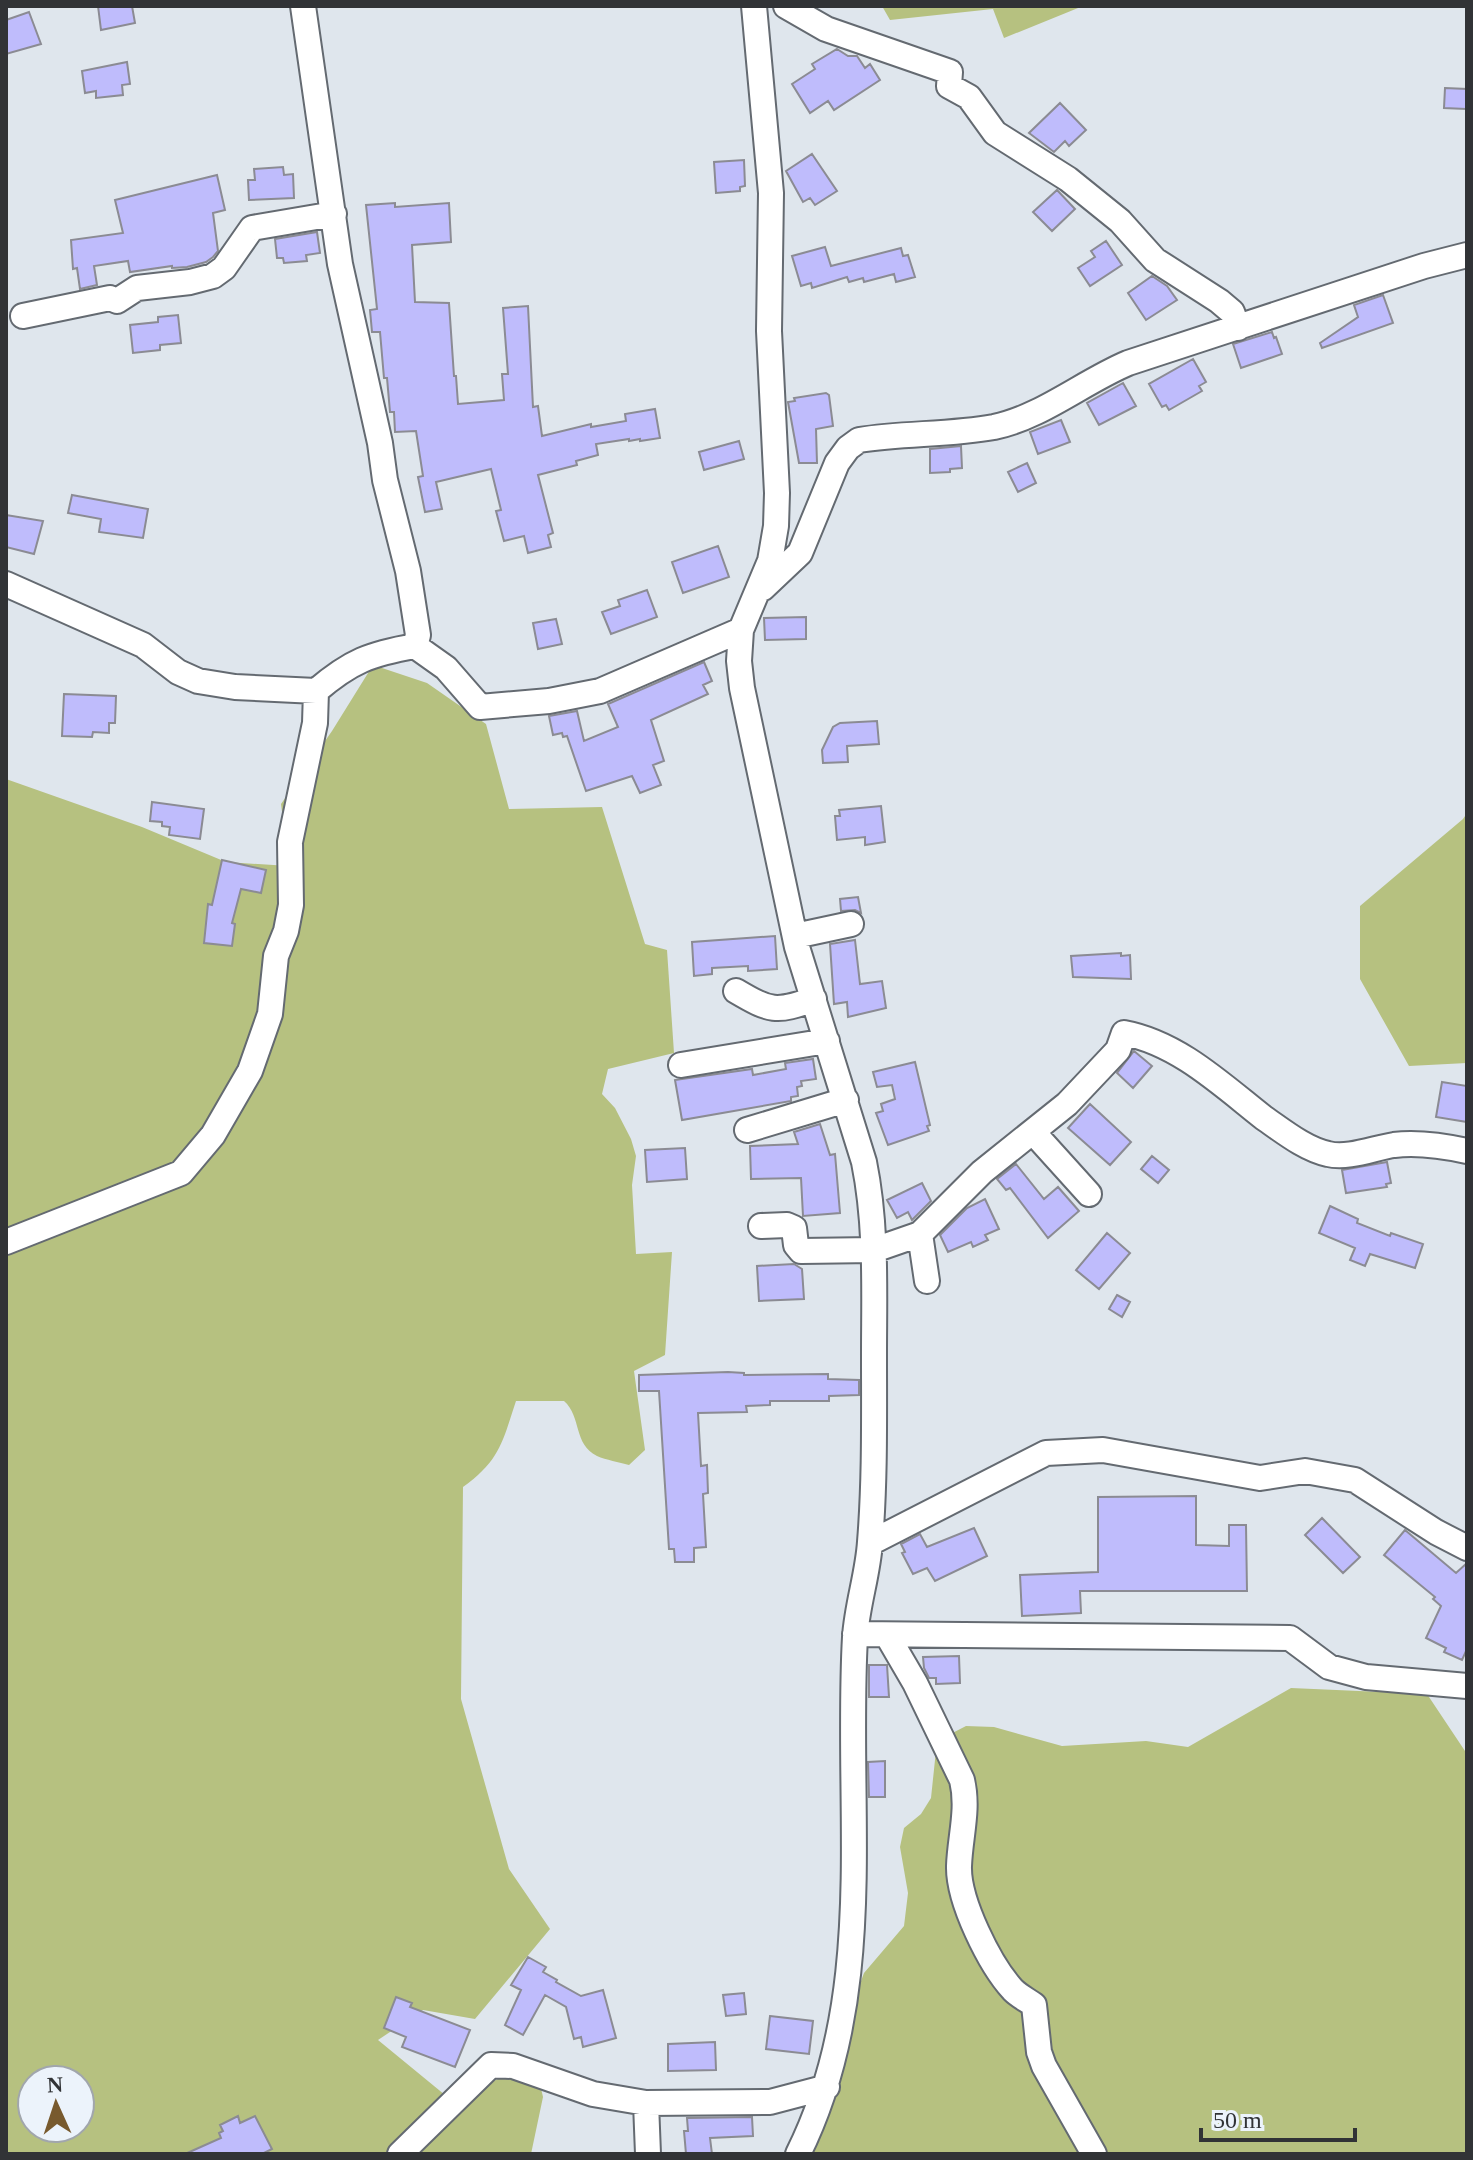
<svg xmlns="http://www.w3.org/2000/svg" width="1473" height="2160" viewBox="0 0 1473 2160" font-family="Georgia,serif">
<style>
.green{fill:#b6c180;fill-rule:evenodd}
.building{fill:#bfbcfc;stroke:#8b8b93;stroke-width:2}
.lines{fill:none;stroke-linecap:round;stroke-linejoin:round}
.street-casing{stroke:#646a71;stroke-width:28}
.street{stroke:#fff;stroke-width:24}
</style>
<rect width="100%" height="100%" fill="#dfe6ed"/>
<path class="green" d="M882 6H1083L1004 38 993 9 890 20Z
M373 665 427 683 486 724 509 809 602 807 645 944 667 950 674 1053 608 1069 602 1094 615 1108 631 1139 636 1156 632 1185 636 1254 672 1252 665 1355 634 1371 645 1450 629 1465C619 1462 606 1460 597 1456 573 1444 582 1417 564 1401H516C502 1443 500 1460 463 1487L461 1699 509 1869 550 1929 475 2019 423 2010 378 2040 445 2095C457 2092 472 2090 484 2085 512 2074 509 2070 540 2084L543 2097 531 2154H6V779L142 827 226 862 289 866 281 804 332 731ZM32 2080H80V2128H32Z
M1467 813V1063L1409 1066 1360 979V906L1463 819Z
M1291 1688 1427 1694 1467 1754V2154H809L839 2081 854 2000 864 1973 904 1926 908 1893 900 1847 904 1828 921 1814 931 1798 937 1741 966 1726 994 1727 1062 1746 1146 1741 1188 1747Z"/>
<path class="building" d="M98 6H132L135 23 101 30Z
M29 12 41 44 6 54V20Z
M837 49 848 56H857L865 68 870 64 880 80 834 110 828 101 810 113 792 84 815 69 812 64Z
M127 62 130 84 122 85 123 95 96 98V91L85 93 82 71Z
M1445 88 1467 89 1466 109 1444 108Z
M1060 103 1086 130 1069 146 1065 141 1054 152 1029 133Z
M812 154 837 191 815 205 810 198 803 202 786 171Z
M744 160 745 186 740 187V191L716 193 714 162Z
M283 167 284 175 293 174 294 198 249 200 248 180H255L254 169Z
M217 175 225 210 213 213 218 251 213 257 206 262 187 267 172 268V266L130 272 128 261 94 266 97 285 80 289 77 268 73 269 71 240 123 233 115 200Z
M1057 190 1075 209 1052 231 1033 212Z
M395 203V207L449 203 451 242 412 245 415 302 449 303 454 376H456L458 404 504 400 502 374H508L503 308 528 306 533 407 538 406 542 436 591 424V427L626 421 625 414 655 409 660 438 640 441V439L629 441V439L596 444 598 455 576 461 577 465 538 475 553 533 548 535 551 547 528 553 524 536 504 541 496 511 501 510 491 469 436 482 442 509 425 512 418 477 423 476 416 431 395 432 394 412H390L387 378H384L380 332H372L370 310 377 309 366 205Z
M317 232 320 253 306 255 307 261 284 263 283 258H277L275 239Z
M1106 241 1122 265 1090 286 1078 268 1095 257 1091 251Z
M825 247 831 266 901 248 903 256 908 255 915 277 896 282 894 274 864 282 863 278 849 282 847 277 812 288 811 283 801 286 792 256Z
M1152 276 1167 286 1177 300 1146 320 1128 293Z
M1383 295 1393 323 1322 348 1320 343 1358 317 1354 305Z
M178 315 181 343 160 345V350L133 353 130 325 158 322V317Z
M1272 332 1274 338 1276 337 1282 354 1241 368 1233 344Z
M1193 359 1206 382 1199 386 1202 391 1169 410 1166 405 1162 407 1149 384Z
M1123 383 1136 406 1099 425 1087 403Z
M826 393 829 395 833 426 816 429 817 463H799L788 402 795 401 794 398Z
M1061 420 1070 442 1038 454 1030 432Z
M739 441 744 459 704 470 699 452Z
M961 446 962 468 950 469V472L930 473V449Z
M1027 463 1036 483 1018 492 1008 472Z
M72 495 148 509 143 538 99 532 101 519 68 513Z
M6 515 43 521 34 554 6 547Z
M718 546 729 577 683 593 672 562Z
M647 590 657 617 611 634 602 612 620 606 618 600Z
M806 617V639L765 640 764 618Z
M556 619 562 644 538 649 533 623Z
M704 662 712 681 703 685 708 694 651 720 664 761 653 765 661 785 640 793 632 776 586 791 567 736 563 737 562 733 553 735 549 716 577 711 584 741 618 727 608 704Z
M64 694 116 696 115 723H109V733L93 732 92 737 62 736Z
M877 721 879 744 847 746 848 762 823 763 822 750 833 727 840 723Z
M152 802 204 809 200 839 169 835 170 827 162 826V822L150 821Z
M881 806 885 842 865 845V837L837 840 835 816H840L839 810Z
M222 860 266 870 261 893 241 889 232 923 235 924 232 946 204 943 208 904 212 905Z
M858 897 861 913 855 910 841 911 840 899Z
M775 936 777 969 748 971V966L712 968V974L694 976 692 942Z
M855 940 860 984 882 981 886 1008 848 1017 847 1002 834 1004 830 944Z
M1121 953V956L1130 955 1131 979 1073 977 1071 956Z
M1134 1051 1152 1066 1133 1088 1117 1073Z
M813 1059 816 1079 801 1081 802 1086 797 1087 798 1096 791 1097V1101L682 1120 675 1080 752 1069 753 1075 786 1069 785 1063Z
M915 1062 930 1125 927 1126 929 1131 888 1145 876 1113 883 1111 881 1104 895 1099 892 1085 877 1087 873 1072Z
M1442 1082 1467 1086V1122L1436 1117Z
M1090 1104 1131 1142 1110 1165 1068 1128Z
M820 1124 830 1155 835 1154 840 1213 803 1216 801 1178 751 1179 750 1146 798 1144 794 1132Z
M685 1148 687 1179 647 1182 645 1150Z
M1152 1156 1169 1170 1158 1183 1141 1169Z
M1387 1162 1391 1183 1386 1184 1387 1187 1346 1193 1342 1170Z
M1016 1164 1044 1199 1058 1187 1079 1211 1048 1238 1010 1188 1006 1190 997 1179Z
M922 1183 931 1201 912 1220 908 1212 897 1218 887 1200Z
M985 1199 999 1229 985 1235 988 1240 973 1247 971 1242 948 1252 940 1235 967 1208Z
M1330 1206 1358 1219 1357 1223 1390 1236 1391 1233 1423 1244 1415 1268 1370 1254 1365 1266 1350 1260 1355 1248 1319 1233Z
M1107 1233 1130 1253 1099 1289 1076 1270Z
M794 1264 802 1269 804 1299 759 1301 757 1266Z
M1117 1295 1130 1302 1122 1317 1109 1309Z
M728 1372 744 1373V1375L828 1374V1379L859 1380V1395L829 1396V1401H770V1405L746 1406 747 1412 698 1413 701 1466 707 1465 708 1493 703 1494 706 1547 694 1548V1562H675L674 1549H669L659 1391H639V1375Z
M1196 1496V1545L1229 1546V1525H1246L1247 1591H1080L1081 1613 1022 1616 1020 1575 1098 1572V1497Z
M1322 1518 1360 1557 1343 1573 1305 1535Z
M974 1528 987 1556 935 1581 927 1568 913 1574 902 1553 905 1552 901 1544 920 1534 927 1547Z
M1405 1530 1456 1573 1467 1563V1649L1462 1660 1444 1652 1446 1648 1426 1638 1441 1606 1433 1599 1435 1597 1384 1555Z
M959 1656 960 1683 936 1684V1678H929L924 1668 923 1657Z
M869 1665H887L889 1697H869Z
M885 1761V1797H869L868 1762Z
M528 1957 546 1967 543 1972 557 1980 556 1982 581 1996 603 1990 616 2038 583 2047 581 2037 574 2039 566 2007 545 1995 523 2035 505 2025 521 1990 511 1985Z
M744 1993 746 2014 726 2016 723 1995Z
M396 1997 412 2003 410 2007 470 2030 455 2067 402 2047 406 2037 384 2028Z
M770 2016 813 2021 809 2054 766 2049Z
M715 2042 716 2070 668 2071V2044Z
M238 2116 240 2123 255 2116 272 2149 262 2154H185L221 2138 219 2133 223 2131 220 2125Z
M752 2117 753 2136 710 2138 712 2154H686L684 2131H688L687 2118Z"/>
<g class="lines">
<g class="street-casing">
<path id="street" d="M303 6 340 264 380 443 385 480 408 571 418 635 415 646
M754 6 771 193 769 331 777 493 776 526 770 561 741 630 739 661 742 688 797 947 864 1162C877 1226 874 1291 874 1355 874 1417 875 1480 870 1542 868 1574 857 1605 855 1637 845 1812 879 1992 798 2154
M786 6 826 29 950 72 949 86 969 97 995 133 1068 179 1120 221 1155 260 1219 301 1232 312 1238 328
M23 316 110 298 117 301 137 288 190 282 213 276 224 268 252 228 334 214
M6 584 143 645 178 672 198 681 235 687 316 691C351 661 370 654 415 646L446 668 480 707 549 701 600 691 741 630
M763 588 800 553 837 463 848 448 859 440C904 433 950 435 994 427 1042 417 1083 382 1128 363L1424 266 1467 255
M795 936 851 924
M736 991C770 1011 776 1013 814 999
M681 1065 827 1041
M747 1130 846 1100
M1033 1132 1089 1194
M761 1226 787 1225 794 1228 796 1245 801 1251 874 1250 920 1234 982 1172 1067 1104 1118 1050 1124 1033C1178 1043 1222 1085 1264 1118 1283 1131 1305 1149 1328 1154 1348 1159 1374 1148 1394 1145 1418 1142 1444 1146 1467 1151
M920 1234 927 1281
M6 1242 181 1173 213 1135 250 1071 270 1014 276 956 286 931 291 905 290 842 315 723 316 691
M870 1543 1046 1453 1103 1450 1260 1478 1305 1471 1355 1480 1436 1532 1467 1548
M855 1634 1290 1638 1329 1667 1366 1677 1467 1686
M887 1635 915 1683 962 1780C969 1809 960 1837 959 1866 958 1901 990 1965 1013 1990 1019 1996 1027 2000 1034 2005L1039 2052 1044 2066 1094 2154
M646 2103 648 2154
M400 2154 491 2065 513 2066 593 2094 646 2103 770 2102 827 2087"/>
</g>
<use href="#street" class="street"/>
</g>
<rect width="1473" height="2160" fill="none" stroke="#313336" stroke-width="16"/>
<g transform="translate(56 2104) rotate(357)"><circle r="38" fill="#ecf3fb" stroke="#a1a6ac" stroke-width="2"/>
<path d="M0-6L14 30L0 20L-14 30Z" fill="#785a2e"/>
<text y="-12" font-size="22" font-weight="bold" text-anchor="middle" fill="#313336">N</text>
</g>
<path d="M1201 2128v12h154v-12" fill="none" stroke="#313336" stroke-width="4"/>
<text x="1213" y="2128" font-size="24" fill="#313336" stroke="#ecf3fb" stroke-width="6" paint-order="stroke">50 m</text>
</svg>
